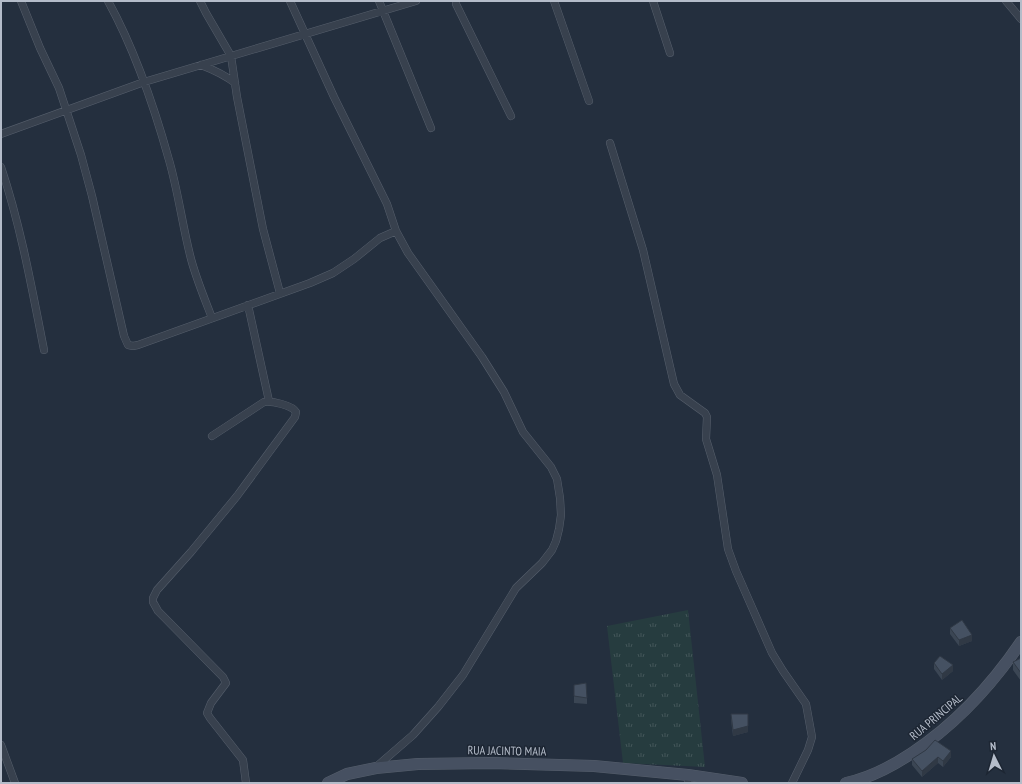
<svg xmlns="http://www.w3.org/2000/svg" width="1022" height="784" viewBox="0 0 1022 784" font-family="'PT Sans Narrow',sans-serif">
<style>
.grass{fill:url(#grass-tufts)}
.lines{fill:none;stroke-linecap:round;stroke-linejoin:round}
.street-casing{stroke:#565f6c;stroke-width:8}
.secondary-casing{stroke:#565f6c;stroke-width:12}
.street{stroke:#38414e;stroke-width:7}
.secondary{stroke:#465061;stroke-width:11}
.wall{fill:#3b4654}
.shaded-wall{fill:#303945}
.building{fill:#455162;stroke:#303945}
.labels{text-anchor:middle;stroke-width:3;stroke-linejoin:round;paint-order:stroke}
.street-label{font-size:12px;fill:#b4bcc9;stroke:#1d2633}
</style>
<defs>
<pattern id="grass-tufts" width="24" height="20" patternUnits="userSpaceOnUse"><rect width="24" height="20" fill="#263c3f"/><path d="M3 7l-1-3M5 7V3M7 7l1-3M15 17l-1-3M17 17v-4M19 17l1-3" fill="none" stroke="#435659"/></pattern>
</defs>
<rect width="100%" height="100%" fill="#242f3e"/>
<path class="grass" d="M688 610 705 767 623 763 607 626Z"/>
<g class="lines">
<g class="street-casing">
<path id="street" d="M21 1 40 48 59 88 81 155 92 196 124 336 128 345 133 346 138 345 310 283 333 273 354 259 380 238 396 231
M108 1C135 50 154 106 169 160 178 191 182 223 190 255 195 276 204 297 212 318
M200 1 206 13 231 56 237 97 263 229 280 293
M290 1 334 97 387 204 396 231 408 253 482 357 504 392 523 432 551 467 557 479 560 498 561 515 559 529 556 541 552 550 542 563 516 588 463 675 438 707 413 735 376 767
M379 1 431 128
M456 1V4L511 116
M554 1 589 101
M653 1 670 53
M1006 1 1021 19
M201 65C214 70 225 75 235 83
M1 134 144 82 416 1
M610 143 643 250 674 384 680 395 705 413 707 417 706 439 717 475 728 549 736 571 772 653 783 671 806 704 812 737 808 750 792 783
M1 167C21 227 32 289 44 350
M248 305 269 401
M212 436 264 402C272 401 292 405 296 412L295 417 237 496 191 552 157 590 153 598V602L158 611 223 677 226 683 211 703 207 713 210 718 243 760 246 783
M1 745 15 783
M688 775V783"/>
</g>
<g class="secondary-casing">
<path id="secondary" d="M328 783 347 774 376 768 418 764 491 763 594 766 688 775 742 783
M846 783C870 778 891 767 912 753 956 724 991 686 1021 642"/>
</g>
<use href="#street" class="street"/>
<use href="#secondary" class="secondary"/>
</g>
<path class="wall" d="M950 628 972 641 959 646 950 634Z
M1021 658V681L1013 670V662Z
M934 663 953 671 942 680 934 669Z
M574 685 587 698V704L574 703Z
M731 714 748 732 733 736 731 720Z
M926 750 951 757 943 767 938 763 922 777 912 765V759Z"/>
<path class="shaded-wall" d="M972 635V641L959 646V640Z
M953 665V671L942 680V674Z
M748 714V732L733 736V730Z
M951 751V757L943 767V761Z
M938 757V763L922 777V771Z"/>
<path class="building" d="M962 620 972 635 959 640 950 628Z
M940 656 953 665 942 674 934 663Z
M1021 658V673L1013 662Z
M586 683 587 698 574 696V685Z
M731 714H748V726L733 730Z
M935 740 951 751 943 761 938 757 922 771 912 759 926 750Z"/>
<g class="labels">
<g class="street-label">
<text transform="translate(936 717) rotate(-40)" y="4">RUA PRINCIPAL</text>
<text transform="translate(507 751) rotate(1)" y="4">RUA JACINTO MAIA</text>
</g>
</g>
<rect width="1022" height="784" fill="none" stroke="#b4bcc9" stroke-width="4"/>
<g transform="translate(994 756) rotate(355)" stroke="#1d2633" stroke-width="3" paint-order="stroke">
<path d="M0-3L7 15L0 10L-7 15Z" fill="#b4bcc9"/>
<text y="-6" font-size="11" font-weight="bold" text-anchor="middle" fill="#b4bcc9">N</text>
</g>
</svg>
